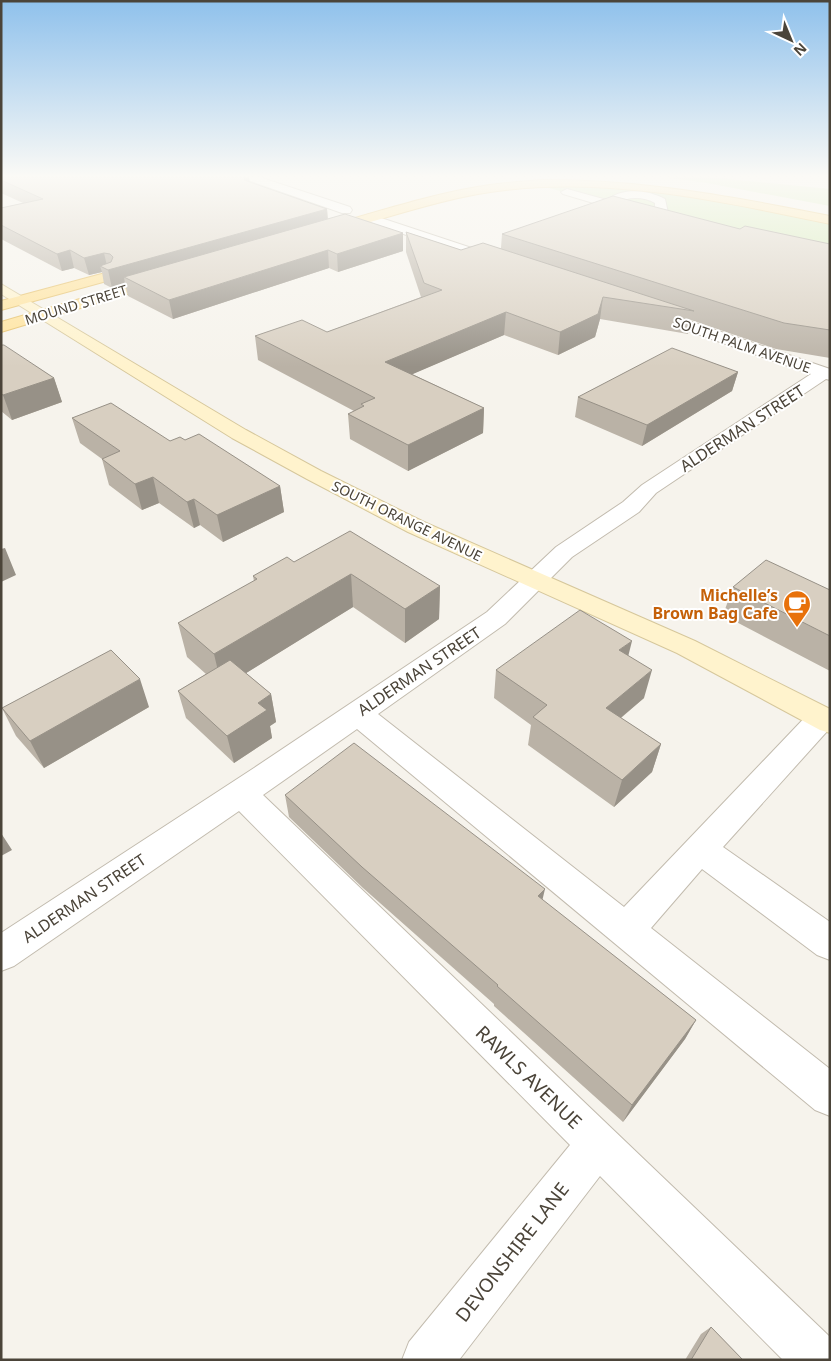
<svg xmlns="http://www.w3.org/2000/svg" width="831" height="1361" viewBox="0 0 831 1361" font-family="'Noto Sans',sans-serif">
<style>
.green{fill:#d2eab5}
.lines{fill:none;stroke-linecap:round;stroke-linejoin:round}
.street-casing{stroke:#c2bbae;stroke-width:2}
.secondary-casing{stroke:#d6c79b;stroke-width:2}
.primary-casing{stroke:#e6c16a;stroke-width:2}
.street{fill:#fff;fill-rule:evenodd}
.secondary{fill:#fff3cd;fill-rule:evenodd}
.primary{fill:#ffe39c;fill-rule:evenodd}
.wall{fill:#bab2a6}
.shaded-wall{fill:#979187}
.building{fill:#d8cfc1;stroke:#979187}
.labels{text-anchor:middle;stroke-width:4;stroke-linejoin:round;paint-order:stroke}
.far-street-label{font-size:14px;fill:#4b4439;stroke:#fff}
.street-label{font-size:16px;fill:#4b4439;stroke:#fff}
.food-label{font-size:16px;font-weight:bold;fill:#c56008;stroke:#fff;text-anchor:end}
.near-street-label{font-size:19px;fill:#4b4439;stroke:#fff}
</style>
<rect width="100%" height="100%" fill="#f6f3ec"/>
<path class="green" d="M664 177H708L830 189V206L707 183Z
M534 184 621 185 830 220V257L721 234Z"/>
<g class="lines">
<g class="street-casing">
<path id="street" d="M244 177H259L350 207 352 210 350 213H342L245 179Z
M567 189 607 200C623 187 648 190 665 199L668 213 682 222 676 226C663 222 654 217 655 203 644 197 629 196 617 203L638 208 640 211 638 214 634 215 563 194 561 192Z
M369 214 505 259 507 262 505 265H495L365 221 363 218Z
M654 309 830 369V380L826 379 656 493 639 512 572 557 505 624 378 714 624 907 812 710 822 707 830 710V728L723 847 830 922V960L817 955 702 869 651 928 830 1069V1116L815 1110 357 729 263 795 830 1337V1360H783L600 1176 459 1360H402L409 1342 570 1145 239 811 14 966 1 971V933L254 768 487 612 556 547 623 502 642 485 811 374 649 317 646 314 649 311Z"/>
</g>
<g class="secondary-casing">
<path id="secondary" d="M1 284 246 430 321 471 424 522 695 641 830 709V733L820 730 677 653 408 532 307 479 232 438 1 294Z"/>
</g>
<g class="primary-casing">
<path id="primary" d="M542 180C640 179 734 197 830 216V224C715 200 596 173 478 194 427 203 378 221 328 234L322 230 324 227C374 213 425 196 477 187 498 183 520 182 542 180Z
M109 272 114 273 116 276 114 279 1 310V301Z
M162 275 167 276 169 279 167 282 1 332V322Z"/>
</g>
<use href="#street" class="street"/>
<use href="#secondary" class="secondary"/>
<use href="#primary" class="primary"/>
</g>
<path class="wall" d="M1 177 250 183 327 209 328 219 403 233V251L338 272 329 268 173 319 128 296 125 284 112 288 104 284 102 272 89 275 74 268 62 271 1 239V208L23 203 1 193Z
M740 229 830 244V358L776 349 691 320 688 334 600 319 595 337 558 355 504 335 412 374 484 408 483 433 408 471 350 439 348 414 354 411 258 360 255 336 327 332 421 297 406 252V232L461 250 501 248 502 234Z
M1 345 54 378 62 402 12 420 1 411Z
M738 372 732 391 642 446 575 417 578 397Z
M72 418 170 441 185 440 280 486 284 512 223 542 200 525 194 528 159 503 142 510 109 485 102 459 80 443Z
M294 562 440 586 439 619 405 643 353 607 246 673 271 694 276 722 270 726 272 738 234 763 186 718 178 691 206 674 187 657 178 623 254 581 253 576Z
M733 587 830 590V671L723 615Z
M628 656 644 698 621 718 661 744 652 772 614 807 528 745 531 725 494 698 496 670Z
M149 707 44 768 16 736 2 708Z
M285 795 542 900 696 1020 685 1039 623 1122 494 1006V1004L363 888 289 817Z
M711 1327 743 1360H685L701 1334Z"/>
<path class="shaded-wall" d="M245 177H249L250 183 244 180Z
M327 209 328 225 124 277 125 284 112 288 108 270 100 266 102 272 89 275 84 258 104 253 108 270Z
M403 233V251L338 272 337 254Z
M70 250 74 268 62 271 57 254Z
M328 250 329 268 173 319 169 300Z
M603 297 600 319 595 337 558 355 560 332Z
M506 312 504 335 385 386V362Z
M738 372 732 391 642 446 647 425Z
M54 378 62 402 12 420 3 395Z
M484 408 483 433 408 471V445Z
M153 477 159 503 142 510 135 484Z
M280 486 284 512 223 542 217 515Z
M194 499 200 525 194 528 187 502Z
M5 548 16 575 1 582V549Z
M351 574 353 607 222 688 214 654Z
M440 586 439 619 405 643V609Z
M632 641 625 669 619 650Z
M652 670 644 698 599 736 606 708Z
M140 679 149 707 44 768 30 741Z
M271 694 276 722 270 726 272 738 234 763 227 736 258 703Z
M661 744 652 772 614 807 622 780Z
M1 833 12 850 1 856Z
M545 889 540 910 538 896Z
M696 1020 685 1039 623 1122 632 1105Z"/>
<path class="building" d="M1 177H245L244 180 327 209 108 270 100 266 111 262 113 257 110 254 104 253 84 258 70 250 57 254 1 225V208L43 199 1 180Z
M613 196 740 229 745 226 830 244V330L784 323 502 234Z
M345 214 403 233 337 254 328 250 169 300 124 277Z
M406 232 461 250 483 243 694 311 603 297 598 314 560 332 506 312 385 362 484 408 408 445 348 414 364 406 361 404 375 398 255 336 302 320 327 332 442 290 424 283Z
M1 345H4L54 378 3 395 1 394Z
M672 348 738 372 647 425 578 397Z
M111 403 170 441 180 437 185 440 199 434 280 486 217 515 194 499 187 502 153 477 135 484 102 459 120 451 72 418Z
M350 531 440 586 405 609 351 574 214 654 178 623 257 579 253 576 287 557 294 562Z
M766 560 830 590V636L733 587Z
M580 610 632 641 619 650 652 670 606 708 661 744 622 780 533 717 547 705 496 670Z
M111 650 140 679 30 741 2 708Z
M230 660 271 694 258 703 267 710 227 736 178 691Z
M354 743 545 889 538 896 696 1020 632 1105 497 986 498 985 362 867 285 795Z
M711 1327 743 1360H691Z"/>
<linearGradient id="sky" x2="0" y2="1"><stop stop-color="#8fc1ec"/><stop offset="0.48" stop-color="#fbfaf6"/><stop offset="1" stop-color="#fbfaf6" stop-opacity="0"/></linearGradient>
<rect width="831" height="367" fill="url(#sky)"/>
<defs>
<g id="cafe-pin" transform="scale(1.4375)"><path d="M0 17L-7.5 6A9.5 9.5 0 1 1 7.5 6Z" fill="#e8710a" stroke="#fff"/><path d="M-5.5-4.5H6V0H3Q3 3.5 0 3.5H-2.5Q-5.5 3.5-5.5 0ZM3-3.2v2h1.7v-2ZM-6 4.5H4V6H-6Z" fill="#fff"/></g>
</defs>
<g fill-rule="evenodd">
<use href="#cafe-pin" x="797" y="604"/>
</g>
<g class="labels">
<g class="far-street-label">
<text transform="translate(76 305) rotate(-17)" y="5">MOUND STREET</text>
<text transform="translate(742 345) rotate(19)" y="5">SOUTH PALM AVENUE</text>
<text transform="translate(407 521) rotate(26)" y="5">SOUTH ORANGE AVENUE</text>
</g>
<g class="street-label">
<text transform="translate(742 428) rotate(-33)" y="6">ALDERMAN STREET</text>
<text transform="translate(419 671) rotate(-34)" y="6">ALDERMAN STREET</text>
<text transform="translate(84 898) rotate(-34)" y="6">ALDERMAN STREET</text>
</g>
<g class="food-label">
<text x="778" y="601">Michelle’s<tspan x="778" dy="18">Brown Bag Cafe</tspan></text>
</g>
<g class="near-street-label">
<text transform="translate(529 1077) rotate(44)" y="7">RAWLS AVENUE</text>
<text transform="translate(512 1252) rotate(-52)" y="7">DEVONSHIRE LANE</text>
</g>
</g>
<rect width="831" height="1361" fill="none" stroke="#4b4439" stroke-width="5"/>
<g transform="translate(791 40) rotate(136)" stroke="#ffffff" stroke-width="4" paint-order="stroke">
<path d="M0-4L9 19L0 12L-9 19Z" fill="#4b4439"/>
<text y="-8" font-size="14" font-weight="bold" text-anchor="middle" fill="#4b4439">N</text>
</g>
</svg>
